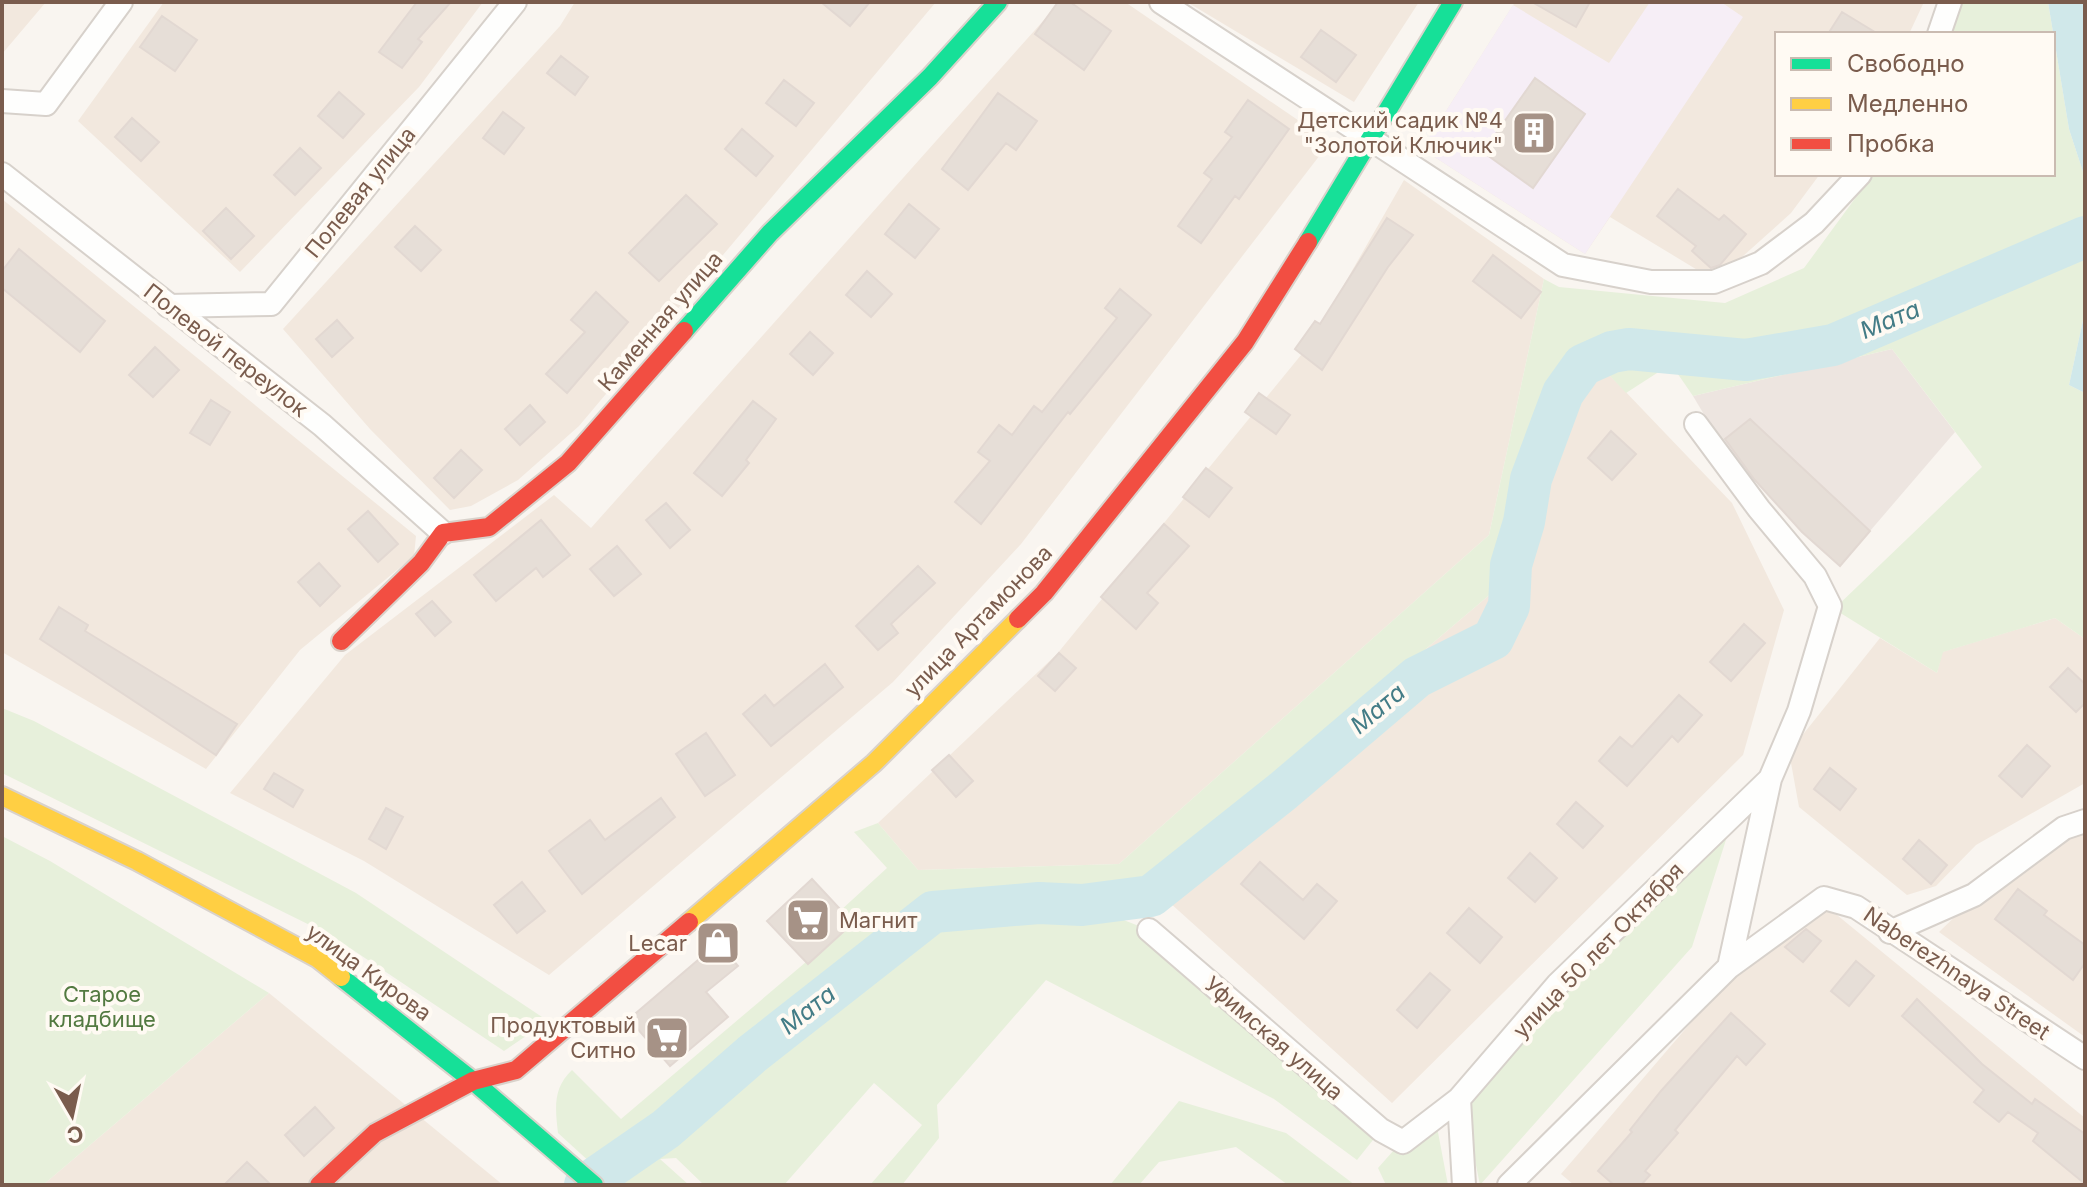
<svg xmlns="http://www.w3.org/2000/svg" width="2087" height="1187" viewBox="0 0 2087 1187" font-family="Inter,sans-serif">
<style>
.residential{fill:#f2e8de}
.industrial{fill:#ede5e0}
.education{fill:#f6eef6}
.green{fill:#e7f0db}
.water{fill:#d0e8ea}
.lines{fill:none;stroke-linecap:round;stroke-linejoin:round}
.river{stroke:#d0e8ea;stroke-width:42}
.building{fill:#e6ded7;stroke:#e2d8d2;stroke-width:2}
.street-casing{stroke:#d7d1cb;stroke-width:26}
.fast-casing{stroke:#d9d2cb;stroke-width:22}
.slow-casing{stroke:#d9d2cb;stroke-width:22}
.jam-casing{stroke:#d9d2cb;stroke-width:22}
.street{stroke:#fefefd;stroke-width:22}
.fast{stroke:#16e098;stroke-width:18}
.slow{stroke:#ffcf43;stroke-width:18}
.jam{stroke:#f24e42;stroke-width:18}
.labels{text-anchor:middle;stroke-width:8;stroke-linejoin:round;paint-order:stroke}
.poi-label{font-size:22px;fill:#7a5c4d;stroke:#fffaf3;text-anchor:end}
.street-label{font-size:22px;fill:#7a5c4d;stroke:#fffaf3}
.park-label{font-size:22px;fill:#537a41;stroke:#fffaf3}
.water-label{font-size:24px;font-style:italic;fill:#437c86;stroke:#fffaf3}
</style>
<rect width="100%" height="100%" fill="#f9f5f0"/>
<path class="residential" d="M2 2H46L2 54Z
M164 2H483L419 87 240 272 78 121Z
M575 2H936L579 426 518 480 471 506 450 510 370 429 283 329 560 26Z
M1060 2H1125L1330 142 1021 544 893 682 549 975 364 861 230 793 345 655 554 495 591 528Z
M1187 2H1419L1354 102Z
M1515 2H1924L1909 34H1777V174H1820L1791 213 1732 266 1704 274 1610 217 1585 254 1422 149Z
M1404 180 1544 279 1489 535 1119 864 918 870 878 823 1057 654 1310 344Z
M2 199 416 536 414 556 300 650 206 769 2 652Z
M1599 364 1732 503 1784 610 1743 755 1392 1103 1149 884 1520 569 1572 390Z
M2055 618 2085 639V783L1976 845 1936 886 1907 895 1799 807 1789 752 1880 638 1937 673 1942 652Z
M2085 821V1037L1939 932 2024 850Z
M1810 905 1837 915 2085 1118V1185H1574L1561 1174 1718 991Z
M269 993 503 1185H43Z"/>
<path class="industrial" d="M1892 349 1955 432 1840 566 1802 532 1724 448 1693 396Z"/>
<path class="education" d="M1650 2H1721L1743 17 1585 254 1422 149 1513 5 1609 63Z"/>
<path class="green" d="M1952 2H2048L2069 129 2085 178V311L2069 385 2085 393V639L2055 618 1943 652 1937 673 1834 609 1982 467 1892 349 1693 396 1671 364 1626 393 1599 364 1572 390 1520 569 1149 884 1116 917 1149 930 1381 1130 1357 1160 1274 1099 1046 980 937 1105 939 1138 902 1185H870L922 1125 874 1083 784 1185H704L676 1158 660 1159 689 1185H615L558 1133C555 1107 553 1088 572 1070L621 1119 852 923 840 911 887 868 854 832 878 823 918 870 1119 864 1489 535 1544 279 1559 287 1725 303 1804 268 1873 174H2053V34H1939Z
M2 708 34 721 356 893 548 1021 504 1051 332 936 2 773Z
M1737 805 1692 947 1480 1185 1459 1082Z
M2 836 50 861 269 993 43 1185H2Z
M1179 1101 1286 1133 1355 1185H1288L1236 1147 1159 1162 1139 1185H1110Z
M1433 1106 1448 1185H1386L1378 1168Z"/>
<path class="water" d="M2048 2H2085V178L2069 129Z
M2085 311V393L2069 385Z"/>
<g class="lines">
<path class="river" d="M585 1185 666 1129 752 1054 933 912 1039 903 1082 905 1151 896 1283 791 1417 677 1493 639 1509 606 1511 565 1524 522 1531 479 1563 393 1583 365 1612 352 1629 349 1746 360 1833 345 2085 237"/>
</g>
<path class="building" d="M417 2H451L418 39 422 42 402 68 379 52Z
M821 2H870L850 26Z
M1058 2H1070L1111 31 1084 70 1035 34Z
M1532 2H1590L1576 27Z
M1842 12 1878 34H1828Z
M162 16 197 40 175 71 140 47Z
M1321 30 1356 55 1336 82 1301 57Z
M561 56 588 77 575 95 547 73Z
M1535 78 1585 114 1533 188 1483 152Z
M784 80 814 103 796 126 766 103Z
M339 92 364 114 343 138 318 116Z
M998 93 1037 121 1016 150 1006 143 968 190 942 169Z
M1248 100 1289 129 1239 199 1235 196 1201 243 1178 226 1212 179 1204 173 1232 137 1225 132Z
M503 112 524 128 504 154 483 138Z
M132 118 159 142 141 161 115 137Z
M742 129 773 156 756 176 725 149Z
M300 148 321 168 295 195 274 175Z
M1678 189 1719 220 1724 215 1746 234 1720 265 1711 268 1692 251 1696 246 1657 216Z
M686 195 717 224 659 281 629 253Z
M909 204 939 229 915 258 885 234Z
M226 208 254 236 231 259 203 231Z
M1387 218 1413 235 1388 267 1322 370 1295 349 1315 321 1320 324Z
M415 226 441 250 421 271 395 247Z
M19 249 105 321 80 352 2 288V271Z
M1493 255 1541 292 1521 318 1473 281Z
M867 271 892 294 871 317 846 295Z
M1120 289 1151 315 1070 414 1068 412 981 524 955 502 990 461 978 452 999 425 1012 435 1034 406 1042 412 1117 318 1105 308Z
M596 292 628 322 567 393 546 374 585 332 571 320Z
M337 320 353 338 332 357 316 339Z
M810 332 833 353 813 375 790 354Z
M155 347 179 370 153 397 129 375Z
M1259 393 1290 415 1276 434 1245 412Z
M211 400 230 412 210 445 190 433Z
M753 401 776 419 746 460 749 463 722 496 694 473Z
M530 405 545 422 520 445 505 429Z
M1750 419 1870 531 1840 566 1802 532 1754 479 1725 439Z
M1611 431 1636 454 1612 480 1588 458Z
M461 450 482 470 454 498 434 478Z
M1206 468 1232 488 1209 517 1183 497Z
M666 503 690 530 670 548 646 520Z
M368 511 398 544 378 562 348 529Z
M541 520 570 555 543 577 536 568 496 601 474 575Z
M1164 524 1189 546 1147 593 1158 603 1136 629 1101 597Z
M617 546 641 574 614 596 590 569Z
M319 563 340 586 320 606 298 582Z
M918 566 935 583 891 624 898 633 878 650 856 626Z
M432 601 451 622 435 636 416 614Z
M59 607 88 625 85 631 237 724 216 755 40 639Z
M1744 624 1765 643 1731 681 1710 662Z
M1059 653 1076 668 1055 691 1038 676Z
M825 664 843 687 771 746 743 714 765 695 774 706Z
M2068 668 2085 684V703L2076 712 2050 687Z
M1679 695 1702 715 1678 742 1672 736 1627 786 1599 761 1620 737 1632 747Z
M706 733 735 775 705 796 676 754Z
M2027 745 2050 766 2022 797 1999 776Z
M949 755 973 781 956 797 932 770Z
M1830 768 1856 789 1840 810 1814 789Z
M274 773 303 790 293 807 264 789Z
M661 798 675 817 582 894 549 851 590 820 605 840Z
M1576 802 1603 826 1583 848 1557 824Z
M386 808 403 817 386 849 369 839Z
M1919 840 1947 865 1931 884 1903 859Z
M1530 853 1557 878 1535 902 1508 878Z
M1260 862 1303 900 1317 884 1337 901 1304 939 1241 884Z
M812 879 853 923 808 964 767 921Z
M522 882 545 911 517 933 494 905Z
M2018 889 2047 911 2044 915 2085 945V963L2073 980 1995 919Z
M1469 908 1502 937 1480 963 1447 933Z
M1806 929 1821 941 1803 962 1785 947Z
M718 943 738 966 706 992 728 1017 670 1066 629 1019Z
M1856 961 1874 976 1849 1006 1831 991Z
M1430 973 1450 990 1417 1028 1397 1010Z
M1917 999 1982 1064 2032 1104 2035 1099 2085 1134V1184L2033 1141 2038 1133 2008 1112 1999 1122 1974 1102 1984 1090 1902 1016Z
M1731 1013 1765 1044 1746 1065 1737 1056 1675 1130 1678 1133 1645 1171 1650 1175 1641 1185H1614L1598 1171 1632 1132 1630 1130 1661 1091Z
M315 1107 334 1128 304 1156 285 1135Z
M247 1162 271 1185H224Z"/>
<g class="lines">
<g class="street-casing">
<path id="street" d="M1161 2 1563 265 1651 282H1714L1761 263 1814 223 1860 174
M1939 34 1950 2
M2 101 46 104 121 2
M2 174 322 425 443 533
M168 306 271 304 515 2
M1696 424 1759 509 1815 576 1830 606 1799 711 1770 779 1729 967
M1149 930 1381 1130 1403 1142 1459 1099
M1890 932 1974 895 2064 828 2085 821
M1464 1185 1459 1099 1558 984 1770 779
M1509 1185 1729 967 1824 898 1856 907 2085 1058"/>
</g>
<g class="fast-casing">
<path id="fast" d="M1308 242 1453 2
M684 331 770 233 930 77 998 2
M341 977 473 1081 594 1185"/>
</g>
<g class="slow-casing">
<path id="slow" d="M2 796 137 861 317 958 341 977
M689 922 874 763 1018 619"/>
</g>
<g class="jam-casing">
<path id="jam" d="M1018 619 1044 593 1245 342 1308 242
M341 641 421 563 443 533 489 527 568 463 684 331
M319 1185 375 1133 473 1081 516 1070 689 922"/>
</g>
<use href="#street" class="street"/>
<use href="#fast" class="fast"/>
<use href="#slow" class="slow"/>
<use href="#jam" class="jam"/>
</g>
<defs>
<g id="building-square" transform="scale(2.3)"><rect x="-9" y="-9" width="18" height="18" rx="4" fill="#a69286" stroke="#fffaf3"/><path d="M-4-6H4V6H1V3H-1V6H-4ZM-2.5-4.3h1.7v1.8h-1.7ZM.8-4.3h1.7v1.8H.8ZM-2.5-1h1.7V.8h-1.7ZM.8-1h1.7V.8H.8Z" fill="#fff"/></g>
<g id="supermarket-square" transform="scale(2.3)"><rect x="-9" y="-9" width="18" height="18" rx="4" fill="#a69286" stroke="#fffaf3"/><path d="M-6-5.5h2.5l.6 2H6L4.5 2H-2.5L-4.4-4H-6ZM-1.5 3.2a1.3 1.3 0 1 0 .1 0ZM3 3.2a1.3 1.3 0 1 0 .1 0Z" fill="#fff"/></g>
<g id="shop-square" transform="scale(2.3)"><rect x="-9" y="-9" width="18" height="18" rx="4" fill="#a69286" stroke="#fffaf3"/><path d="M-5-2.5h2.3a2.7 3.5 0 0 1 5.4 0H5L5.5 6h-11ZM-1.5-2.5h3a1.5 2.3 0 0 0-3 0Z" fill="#fff"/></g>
</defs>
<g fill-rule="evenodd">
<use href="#building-square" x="1534" y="133"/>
<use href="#supermarket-square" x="808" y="920"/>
<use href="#shop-square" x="718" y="943"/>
<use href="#supermarket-square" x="667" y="1038"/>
</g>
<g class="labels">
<g class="poi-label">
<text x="1503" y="128">Детский садик №4<tspan x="1503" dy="25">"Золотой Ключик"</tspan></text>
<text x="839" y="928" text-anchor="start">Магнит</text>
<text x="687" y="951">Lecar</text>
<text x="636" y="1033">Продуктовый<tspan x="636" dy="25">Ситно</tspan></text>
</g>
<g class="street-label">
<text transform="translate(360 192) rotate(-51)" y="8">Полевая улица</text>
<text transform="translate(660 321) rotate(-49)" y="8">Каменная улица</text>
<text transform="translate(226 350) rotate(38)" y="8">Полевой переулок</text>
<text transform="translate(978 621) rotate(-46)" y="8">улица Артамонова</text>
<text transform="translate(1598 950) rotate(-46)" y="8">улица 50 лет Октября</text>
<text transform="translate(369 972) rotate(36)" y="8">улица Кирова</text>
<text transform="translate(1957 973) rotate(34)" y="8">Naberezhnaya Street</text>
<text transform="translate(1274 1038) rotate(41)" y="8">Уфимская улица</text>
</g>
<g class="park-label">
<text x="102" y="1002">Старое<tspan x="102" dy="25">кладбище</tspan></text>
</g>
<g class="water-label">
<text transform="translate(1890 320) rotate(-23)" y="8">Мата</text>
<text transform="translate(1378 709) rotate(-40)" y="8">Мата</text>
<text transform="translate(808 1010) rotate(-38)" y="8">Мата</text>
</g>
</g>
<rect width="2087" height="1187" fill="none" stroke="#7a5c4d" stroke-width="8"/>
<rect x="1775" y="32" width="280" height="144" fill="#fffaf3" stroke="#cabbb1" stroke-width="2"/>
<rect x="1791" y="58" width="40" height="12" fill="#16e098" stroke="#cabbb1" stroke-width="2"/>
<text x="1847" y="72" font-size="24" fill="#7a5c4d">Свободно</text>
<rect x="1791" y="98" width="40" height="12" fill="#ffcf43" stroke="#cabbb1" stroke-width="2"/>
<text x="1847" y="112" font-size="24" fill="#7a5c4d">Медленно</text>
<rect x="1791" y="138" width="40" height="12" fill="#f24e42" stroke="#cabbb1" stroke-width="2"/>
<text x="1847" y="152" font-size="24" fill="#7a5c4d">Пробка</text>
<g transform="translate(72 1115) rotate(171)" stroke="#fffaf3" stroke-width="6" paint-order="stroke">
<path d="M0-6L14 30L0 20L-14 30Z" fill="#7a5c4d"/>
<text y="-12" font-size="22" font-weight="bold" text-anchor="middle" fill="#7a5c4d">С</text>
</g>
</svg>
